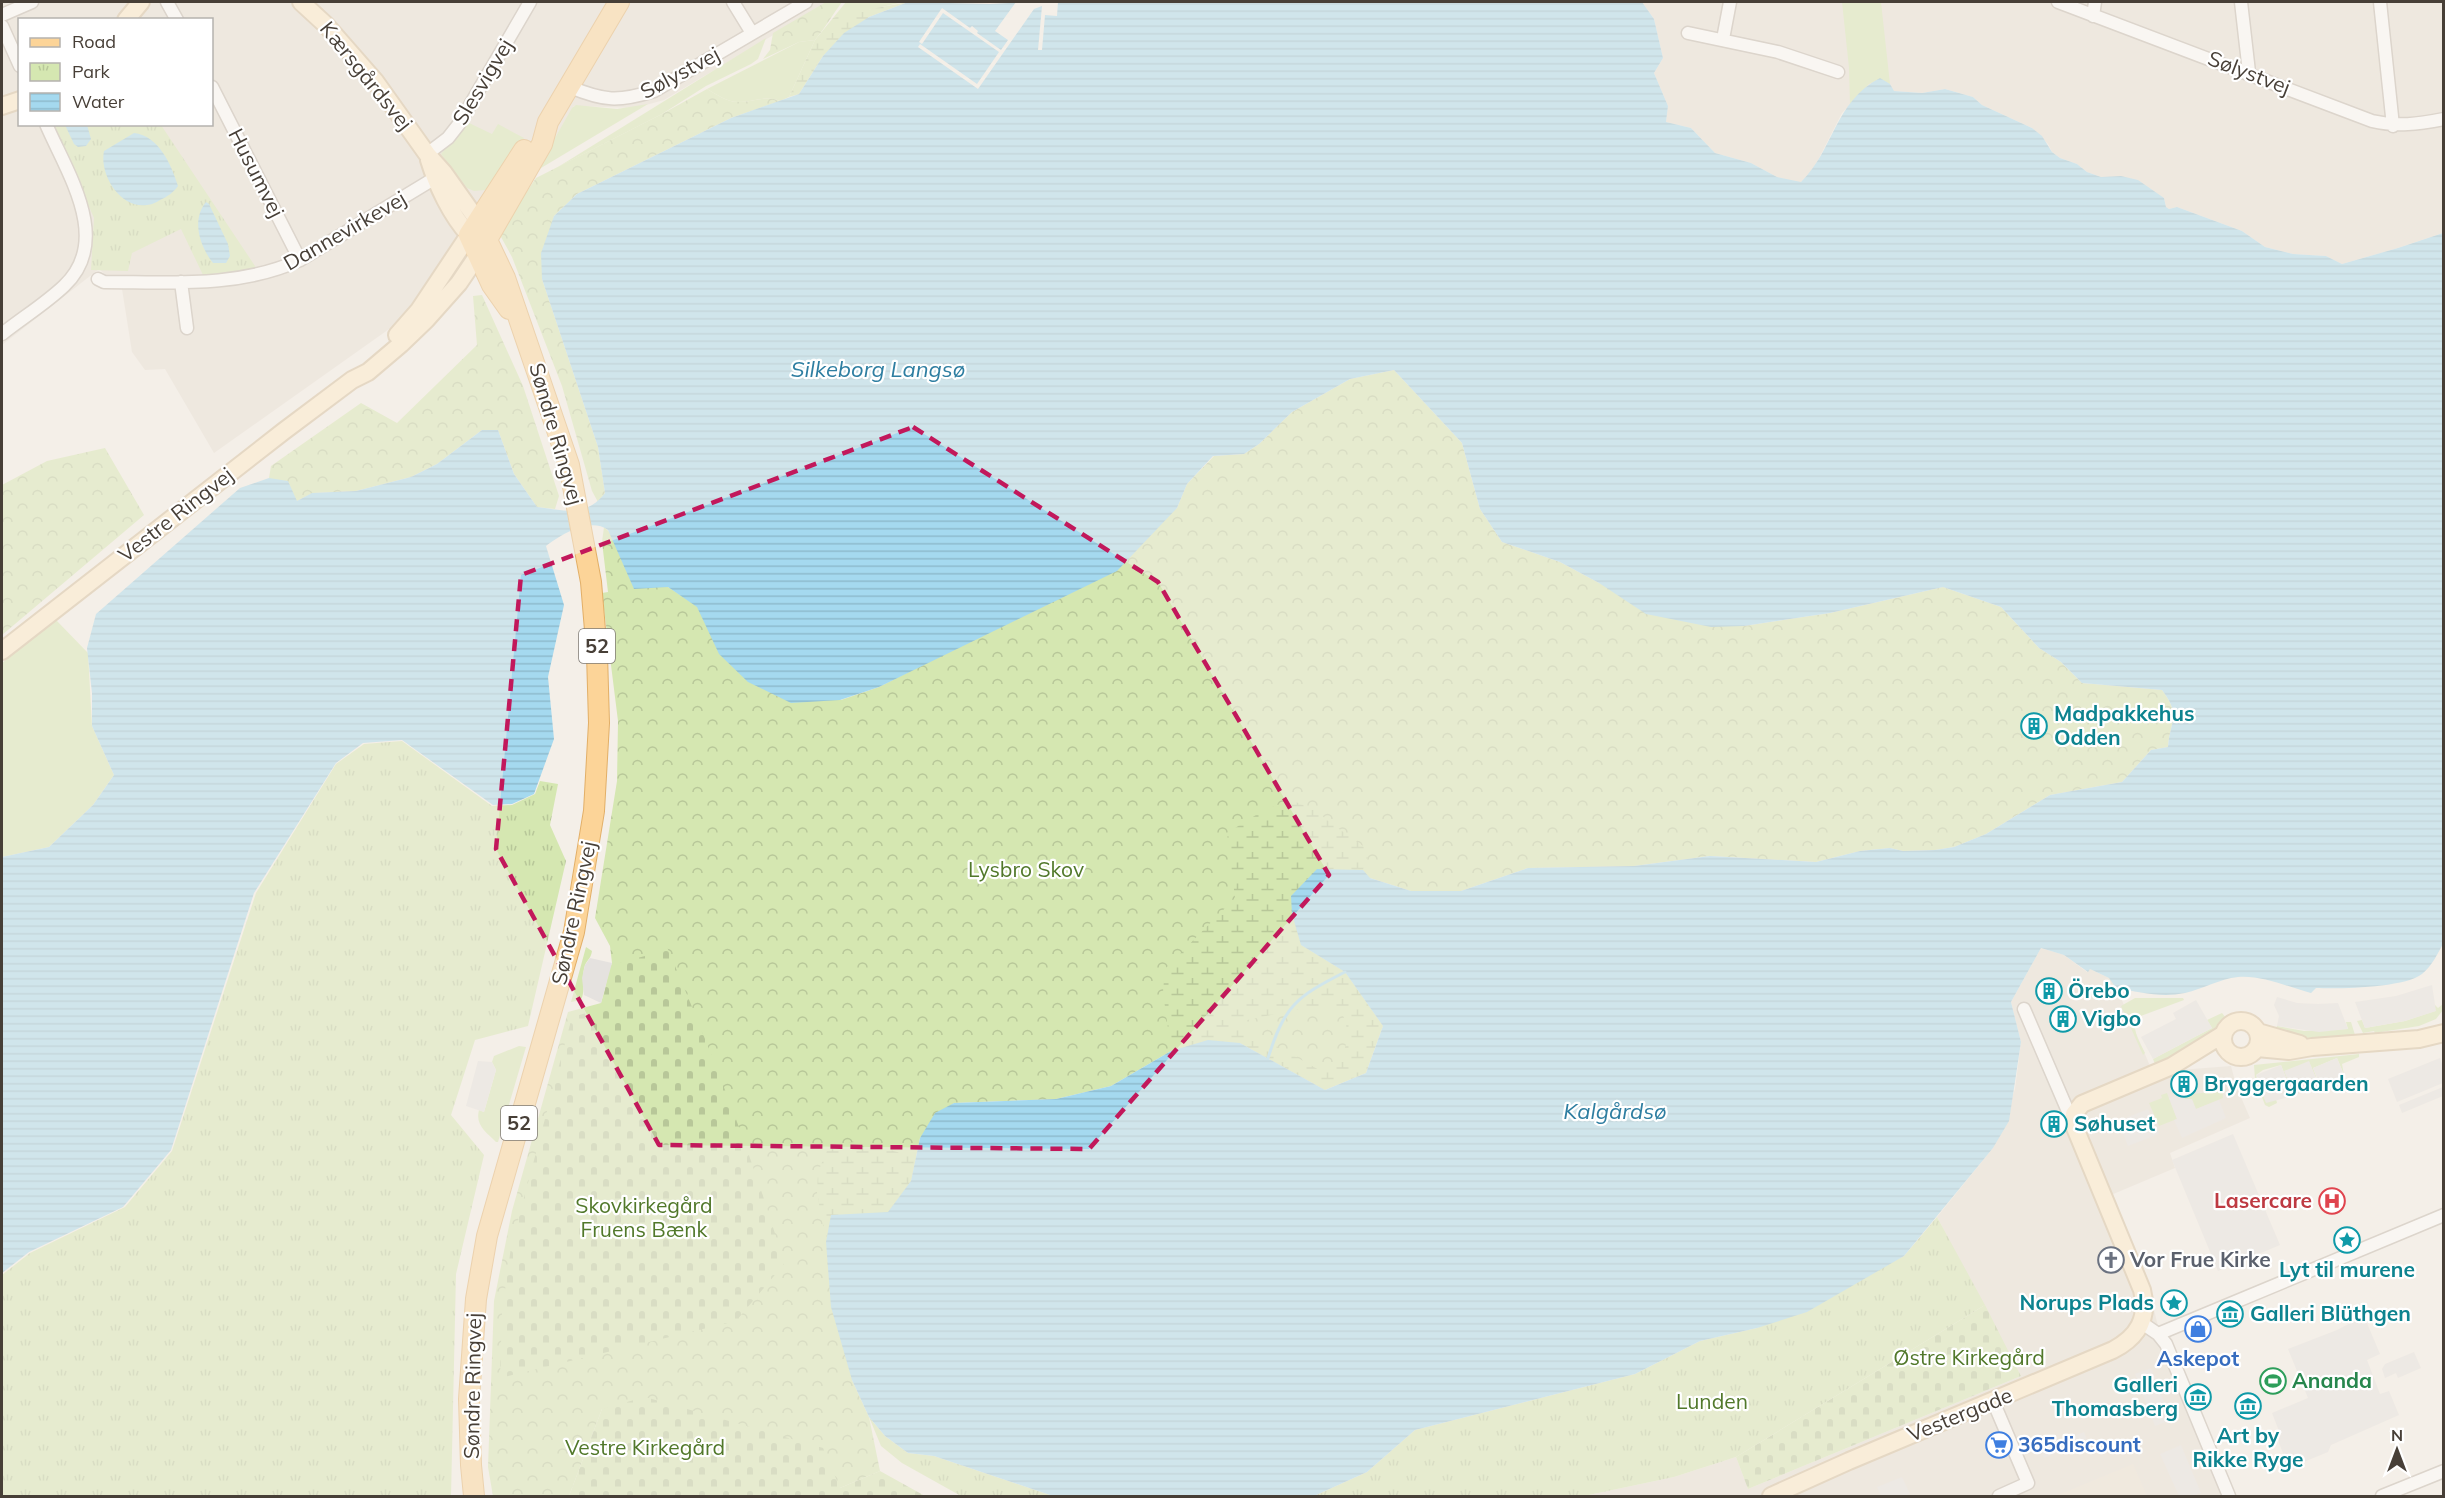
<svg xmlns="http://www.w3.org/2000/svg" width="2445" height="1498" viewBox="0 0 2445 1498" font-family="Mulish,sans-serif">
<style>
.residential{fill:#e7e0d6;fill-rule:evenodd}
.education{fill:#ece2d2}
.grass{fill:#d5e7b1}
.forest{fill:url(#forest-crowns)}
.wetland{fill:url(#wetland-marsh);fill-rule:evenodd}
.cemetery{fill:url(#cemetery-stones)}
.park{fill:url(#park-tufts)}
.parking{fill:#e5e2df}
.water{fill:url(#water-rules)}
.pier{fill:#f4efe8}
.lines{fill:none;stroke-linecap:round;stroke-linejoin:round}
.stream{stroke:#a5d9ef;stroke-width:3}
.street-casing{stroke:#bfb5aa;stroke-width:15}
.secondary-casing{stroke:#d3bc99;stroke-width:20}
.primary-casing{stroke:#e2af67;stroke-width:22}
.street{stroke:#fff;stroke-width:12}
.secondary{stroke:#feeac8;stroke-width:16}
.primary{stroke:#fcd498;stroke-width:20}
.marked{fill:none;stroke:#c2185b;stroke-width:4.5;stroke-dasharray:12 8;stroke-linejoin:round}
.labels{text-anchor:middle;stroke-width:4.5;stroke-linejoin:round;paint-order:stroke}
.shield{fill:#fff;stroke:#7e7973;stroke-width:1.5}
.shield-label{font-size:20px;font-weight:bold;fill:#473f37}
.street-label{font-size:21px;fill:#473f37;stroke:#fff}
.culture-label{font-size:21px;font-weight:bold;fill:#0d838f;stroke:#fff;text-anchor:start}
.park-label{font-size:21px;fill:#51782a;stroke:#fff}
.health-label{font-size:21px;font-weight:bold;fill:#be3a42;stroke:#fff;text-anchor:end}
.worship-label{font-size:21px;font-weight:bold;fill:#5b616d;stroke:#fff;text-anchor:start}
.shop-label{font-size:21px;font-weight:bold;fill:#366cbe;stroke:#fff}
.leisure-label{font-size:21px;font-weight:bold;fill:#27864d;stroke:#fff;text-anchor:start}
.water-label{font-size:22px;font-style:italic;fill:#2e7ea1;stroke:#fff}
</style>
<defs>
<pattern id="forest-crowns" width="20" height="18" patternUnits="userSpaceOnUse" patternTransform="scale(1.5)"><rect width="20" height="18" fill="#d5e7b1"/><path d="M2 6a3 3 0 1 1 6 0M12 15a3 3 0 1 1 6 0" fill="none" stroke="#b8c799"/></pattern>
<pattern id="wetland-marsh" width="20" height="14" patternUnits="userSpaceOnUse" patternTransform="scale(1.5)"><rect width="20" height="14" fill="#d5e7b1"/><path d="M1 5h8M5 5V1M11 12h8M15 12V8" fill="none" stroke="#b8c799"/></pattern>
<pattern id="cemetery-stones" width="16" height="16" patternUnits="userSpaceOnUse" patternTransform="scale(1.5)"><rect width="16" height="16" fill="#d5e7b1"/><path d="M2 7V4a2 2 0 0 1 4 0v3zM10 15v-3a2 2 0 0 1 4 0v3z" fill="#b8c799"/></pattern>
<pattern id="park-tufts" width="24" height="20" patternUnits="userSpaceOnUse" patternTransform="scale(1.5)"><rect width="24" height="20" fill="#d5e7b1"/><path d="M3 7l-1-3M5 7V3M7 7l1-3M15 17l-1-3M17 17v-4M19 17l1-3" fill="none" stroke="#b8c799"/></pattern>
<pattern id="water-rules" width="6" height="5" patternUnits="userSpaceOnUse" patternTransform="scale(1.5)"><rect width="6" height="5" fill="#a5d9ef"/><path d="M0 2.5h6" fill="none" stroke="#8fbbce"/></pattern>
</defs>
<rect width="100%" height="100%" fill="#f4efe8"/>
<path class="residential" d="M2 2H829L664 100 635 108 574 106 507 219 426 288 399 322 214 453 165 369 145 370 132 352 122 289 99 269 2 345ZM20 20H212V124H20Z
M1642 2H2443V233L2398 248 2342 264 2326 256 2293 254 2265 247 2242 231 2177 207 2169 209 2166 207 2164 198 2121 176 2101 177 2087 172 2077 164 2060 158 2052 152 2048 144 2032 128 1982 105 1973 97 1945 89 1922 93 1894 91 1869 85 1842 113 1813 170 1800 183 1777 177 1751 163 1715 153 1691 128 1666 122 1668 106 1654 73 1663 58 1654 19Z
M2041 948 2064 955 2087 972 2090 969 2109 978 2115 984 2156 1080 2179 1070 2231 1066 2237 1088 2250 1118 2170 1153 2175 1168 2111 1195 2149 1288 2160 1335 2227 1496H1584L1674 1477 1736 1457 1748 1489 2021 1376 1937 1217 1993 1148 2015 1089 2021 1042 2011 1002Z"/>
<path class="education" d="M2133 1464 2147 1496H2054L2068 1491Z"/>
<path class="grass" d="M846 2H904L833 18Z
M1842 2H1881L1890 84 1880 79 1869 84 1850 105 1849 68Z
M766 38 758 59 751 64 706 86 662 114 558 167Z
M815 40 789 97 780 101C765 95 753 102 738 102 727 102 716 94 707 89L799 42Z
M648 104 536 171 572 108 576 105 617 109Z
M467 122 492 134 498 124 524 138 518 150 485 190 474 191 467 188 441 154Z
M56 620 88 653 92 726 114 775 93 805 49 847 2 857V663Z
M586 947 592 951C591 958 588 959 585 965 581 976 586 990 581 1000L571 1002Z
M2135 998H2183L2184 1000 2138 1017C2130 1028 2140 1042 2145 1053L2143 1055 2121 1006Z
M2443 1004V1010L2436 1019 2419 1026 2375 1033 2374 1031 2363 1033 2357 1021 2362 1020 2365 1028 2405 1021 2435 1011V1005L2438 1008Z
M2222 1013 2226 1018 2217 1029 2186 1049 2155 1064 2153 1059 2212 1028 2207 1020Z
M2346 1022H2351L2355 1035 2312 1039 2275 1032 2277 1026 2304 1031 2348 1029Z
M519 1046 526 1047 498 1142H496C486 1132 475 1125 479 1110L484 1112 496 1070 492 1062 494 1056Z
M2359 1054V1057L2342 1064 2344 1075 2337 1058 2313 1068 2319 1085 2309 1062 2285 1071 2293 1096 2281 1065 2263 1070 2256 1075 2266 1102 2276 1099 2277 1103 2269 1107 2265 1105 2255 1079 2254 1065Z
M2222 1086 2223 1098 2196 1109 2185 1099 2184 1095 2219 1091V1087Z
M2167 1093 2177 1119 2159 1126 2149 1103 2162 1098 2161 1095Z"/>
<path class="forest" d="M826 2H842C833 14 825 28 815 40L799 42 763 59 770 50 773 33Z
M707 89C716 94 727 102 738 102 753 102 765 95 780 101L731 118 577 194 554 216 542 279 598 447 605 493 598 502 592 491 562 386 512 257 501 237 502 228 536 178 662 114Z
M482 295 523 386 559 496 555 509 537 507 514 474 498 430H482L437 464 411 477 356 491 313 493 297 501 269 478 271 466 361 403 397 423 477 345 473 296Z
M1394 370 1462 443 1480 509 1502 542 1560 562 1599 583 1744 626 1830 613 1943 587 2001 607 2039 648 2061 662 2082 683 2162 690C2182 717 2170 719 2168 747L2151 750 2122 782 2050 795 1986 834 1954 847 1935 850 1903 851 1890 848 1860 851 1816 862 1710 856 1634 866 1528 868 1461 891H1411L1370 878 1301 945 1345 972 1383 1026 1325 1090 1240 1043 1171 1051 1111 1086 1056 1099 954 1103 920 1138 911 1181 852 1380 869 1417 880 1471 840 1488 602 1409 569 1496H493L488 1467 494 1301 512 1211 568 1012 601 1003 612 963 610 946 595 918 617 781 618 721 602 593 608 592 602 542 604 527 668 587 841 700 879 687 964 644 1177 508 1187 484 1214 456 1244 454 1259 444 1292 412 1350 379Z
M105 448 144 515 2 635V485L47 461Z"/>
<path class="wetland" d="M908 2 869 17 823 56 799 94 789 97 815 40 833 18 845 14Z
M1291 800 1315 810 1332 824 1370 851 1363 870 1317 869 1301 945 1345 972 1383 1026 1366 1073 1325 1090 1240 1043 1208 1040 1171 1051 1163 992 1165 969 1235 898 1227 833 1264 810ZM1300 1009H1339C1350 1023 1350 1048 1337 1062 1333 1066 1325 1069 1321 1071L1280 1048 1264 1041 1255 1033 1238 1022Z
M856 1141 916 1157 911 1181 888 1212 831 1215 826 1242 817 1193 818 1172 828 1148Z"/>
<path class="cemetery" d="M667 947C711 1051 753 1156 784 1264L736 1321 500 1378 502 1312 511 1247 572 1017 601 1009 610 965 649 955 654 950Z
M1985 1305 2021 1376 1748 1489 1736 1457Z
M645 1397 823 1448 840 1488 880 1471 925 1496H569L602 1409Z"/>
<path class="park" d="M53 125H161L257 269 203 275 181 229 132 253 128 271 91 270 94 218Z
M402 741 492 806 512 805 535 794 540 781 558 784 550 825 566 861 528 1026 475 1040 451 1115 484 1155 456 1274 451 1496H2V1275L30 1253 125 1207 172 1151 256 893 336 764 364 744Z
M1937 1217 1985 1305 1736 1457 1674 1477 1584 1496H1314L1367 1472 1415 1430 1635 1374 1700 1341 1757 1328 1904 1256Z
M869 1417 885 1436 908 1453 934 1456 1053 1496H961L902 1463 881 1446Z"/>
<path class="parking" d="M590 958 612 963 601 1003 584 995 582 978 585 965Z
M2432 985 2436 1011 2405 1021 2365 1028 2355 1002 2396 996Z
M2277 997 2297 1003 2318 1004 2338 1003 2348 1029 2319 1032 2277 1026 2279 1016 2274 1005Z
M2196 1000 2212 1028 2153 1059 2141 1037 2176 1019 2173 1013Z
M2337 1058 2344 1075 2320 1085 2313 1068Z
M2440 1058 2443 1067V1083L2397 1102 2388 1079Z
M478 1061 492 1062 496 1070 484 1112 466 1106Z
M2309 1061 2319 1085 2294 1096 2284 1071Z
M2281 1065 2293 1096 2266 1103 2256 1075Z
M2443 1087V1096L2402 1113 2399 1105Z
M2183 1092 2185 1099H2192L2196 1109 2219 1100 2226 1118 2182 1138 2174 1120 2177 1119 2169 1098Z
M2148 1109 2159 1134 2128 1146 2118 1121Z
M2233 1134 2280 1245 2218 1271 2172 1160Z
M2364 1316 2380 1354 2367 1360 2380 1394 2389 1391 2399 1415 2331 1445 2328 1452 2289 1468 2279 1443V1431L2272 1413 2308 1398 2288 1349 2337 1330Z
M2414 1352 2421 1368 2398 1378 2396 1373 2385 1378 2382 1369 2385 1364Z
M2151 1368 2171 1420 2155 1426 2135 1374Z
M2084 1432 2087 1440 2044 1458 2040 1450Z
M2181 1445 2201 1493 2192 1496H2179L2160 1454Z
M1902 1477 1910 1494 1905 1496H1881L1877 1487Z"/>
<path class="water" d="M908 2 990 4 1028 2H1642L1654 19 1663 58 1654 73 1668 106 1666 122 1691 128 1715 153 1751 163 1777 177 1801 182C1834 150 1834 102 1880 78L1890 84 1894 91 1922 93 1945 89 1973 97 1982 105 2032 128 2042 136 2052 152 2060 158 2077 164 2087 172 2101 177 2121 176 2138 180 2164 198 2166 207 2169 209 2177 207 2242 231 2265 247 2293 254 2326 256 2342 264 2398 248 2443 233 2444 942C2438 953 2432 966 2422 974 2404 988 2339 989 2316 988L2311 993C2288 987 2262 975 2238 977 2219 979 2203 989 2185 993 2161 998 2139 992 2116 988L2109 978 2090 969 2088 972 2064 955 2041 948 2011 1002 2021 1042 2009 1121 1993 1148 1904 1256 1807 1312 1757 1328 1700 1341 1635 1374 1415 1430 1367 1472 1314 1496H1053L934 1456 908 1453 885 1436 869 1417 852 1380 831 1307 826 1242 831 1215 888 1212 911 1181 920 1138 935 1113 954 1103 1056 1099 1111 1086 1171 1051 1208 1040 1240 1043 1325 1090 1366 1073 1383 1026 1345 972 1301 945 1292 914 1291 896 1317 869 1363 870 1370 878 1411 891H1461L1528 868 1634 866 1710 856 1816 862 1860 851 1890 848 1903 851 1935 850 1954 847 1986 834 2050 795 2122 782 2151 750 2168 747C2170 719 2182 717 2162 690L2082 683 2061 662 2039 648 2001 607 1943 587 1830 613 1744 626 1711 627 1646 614 1599 583 1560 562 1502 542 1480 509 1462 443 1394 370 1350 379 1292 412 1259 444 1244 454 1213 456 1187 484 1177 508 1117 571 879 687 840 700 791 703 748 682 719 654 697 607 668 587 634 589 608 530C590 517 562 534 546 546L564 605 548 677 554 739 534 794 512 804 493 805 402 740 363 743 336 763 254 893 171 1150 123 1207 29 1252 2 1273V857L49 847 93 805 114 775 92 726V693L87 648 96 614 240 488 269 478 288 481 297 501 312 493 356 491 411 477 437 464 482 430H498L514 474 537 507C563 510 586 518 605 493L598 447 542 279 541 253 554 216 577 194 731 118 799 94 823 56 844 33 869 17Z
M65 125H87L91 139 86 146 78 147 74 144Z
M134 133C159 136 171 164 178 186 174 192 167 197 160 200 157 202 151 205 147 205 120 209 99 174 104 151Z
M206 202 209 204 228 244 230 256 226 263H213C200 247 191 220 206 202Z"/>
<path class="pier" d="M1016 2H1058L1057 16 1045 15 1042 50H1038L1042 6 1034 9 978 89 918 47 920 44 977 84 999 52 943 13 922 44 919 42 942 8 970 28 972 26 978 31 977 33 1001 50 1008 40 995 31Z"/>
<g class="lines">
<path class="stream" d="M1268 1058C1285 1005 1296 997 1345 972"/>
<g class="street-casing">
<path id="street" d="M167 2 177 20
M733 2 752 33
M2058 2 2372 121C2397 127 2418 124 2444 119
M2241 2 2249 72
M2380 2 2393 126
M2 15 32 2
M2093 16 2095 2
M2 26 20 66
M1688 33 1778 52 1838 72
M1723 39 1730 2
M212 87 300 260
M570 87C604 101 618 102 654 91L806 2
M427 154 448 138 459 124 530 2
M98 279 104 282C170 282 239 288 300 260L435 178
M181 282 187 328
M2 334C22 318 45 304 64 286 113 240 67 173 46 124
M2024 1009 2073 1123
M2142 1323 2158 1334 2166 1344 2229 1496
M2158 1334 2444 1215
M1993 1401 2028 1483 1999 1496
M2382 1496 2444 1471"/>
</g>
<g class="secondary-casing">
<path id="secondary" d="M301 2 326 25 375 81 427 154 444 173 478 221 476 232
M126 20 141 2
M2 106 20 100
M397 335 419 310 469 235C451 215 437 186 429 160
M2 651 284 431 352 380 368 372 401 344 426 320 459 283 478 255
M2223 1039a18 18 0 1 1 36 0a18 18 0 1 1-36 0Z
M2258 1032 2300 1044
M2257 1048 2289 1051 2312 1047 2419 1039 2444 1033
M1771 1496 1849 1461 2113 1350C2138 1337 2149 1318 2142 1290L2073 1123 2074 1114 2082 1104 2172 1066 2222 1035"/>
</g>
<g class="primary-casing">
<path id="primary" d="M478 255 542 144 548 122 619 2
M509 309 492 285 469 235 524 150
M474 1496 471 1465 469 1399 476 1299 487 1236 574 932 594 811 599 723 597 654 591 582 569 465 505 278 478 221"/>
</g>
<use href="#street" class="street"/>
<use href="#secondary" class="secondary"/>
<use href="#primary" class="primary"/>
</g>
<path d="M0 0H2445V1498H0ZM913 427 1158 582 1329 875 1089 1149 659 1145 496 849 521 575Z" fill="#f4efe8" fill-opacity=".55" fill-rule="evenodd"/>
<path class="marked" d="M913 427 1158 582 1329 875 1089 1149 659 1145 496 849 521 575Z"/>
<defs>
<g id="building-ring" transform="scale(1.35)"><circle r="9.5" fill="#fff" stroke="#0f9aa8" stroke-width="1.5"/><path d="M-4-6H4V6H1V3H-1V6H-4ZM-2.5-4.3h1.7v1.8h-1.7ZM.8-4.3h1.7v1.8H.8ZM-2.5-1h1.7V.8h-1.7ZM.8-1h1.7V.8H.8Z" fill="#0f9aa8"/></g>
<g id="hospital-ring" transform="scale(1.35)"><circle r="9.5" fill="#fff" stroke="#e0444e" stroke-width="1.5"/><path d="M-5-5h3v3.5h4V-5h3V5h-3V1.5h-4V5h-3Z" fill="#e0444e"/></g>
<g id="sight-ring" transform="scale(1.35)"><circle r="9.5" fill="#fff" stroke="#0f9aa8" stroke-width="1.5"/><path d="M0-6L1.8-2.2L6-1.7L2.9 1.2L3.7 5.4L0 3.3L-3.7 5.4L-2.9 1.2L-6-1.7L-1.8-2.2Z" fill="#0f9aa8"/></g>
<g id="church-ring" transform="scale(1.35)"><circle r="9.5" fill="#fff" stroke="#6b7280" stroke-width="1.5"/><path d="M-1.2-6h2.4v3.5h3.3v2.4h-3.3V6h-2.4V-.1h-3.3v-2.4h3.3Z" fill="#6b7280"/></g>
<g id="museum-ring" transform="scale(1.35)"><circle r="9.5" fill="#fff" stroke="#0f9aa8" stroke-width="1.5"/><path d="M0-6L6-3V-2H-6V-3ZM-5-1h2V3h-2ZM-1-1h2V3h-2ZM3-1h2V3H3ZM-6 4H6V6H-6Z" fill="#0f9aa8"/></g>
<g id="shop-ring" transform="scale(1.35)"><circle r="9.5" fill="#fff" stroke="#3f7fe0" stroke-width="1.5"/><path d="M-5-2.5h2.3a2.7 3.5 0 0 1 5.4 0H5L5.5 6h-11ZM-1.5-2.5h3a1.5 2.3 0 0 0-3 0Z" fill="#3f7fe0"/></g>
<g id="stadium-ring" transform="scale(1.35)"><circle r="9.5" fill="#fff" stroke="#2e9e5b" stroke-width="1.5"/><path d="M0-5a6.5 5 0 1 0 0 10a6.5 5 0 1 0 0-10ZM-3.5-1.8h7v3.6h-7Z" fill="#2e9e5b"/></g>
<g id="supermarket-ring" transform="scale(1.35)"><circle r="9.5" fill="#fff" stroke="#3f7fe0" stroke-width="1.5"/><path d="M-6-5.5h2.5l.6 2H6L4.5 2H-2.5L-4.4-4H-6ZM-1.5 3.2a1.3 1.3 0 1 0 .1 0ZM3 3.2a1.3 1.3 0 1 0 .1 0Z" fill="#3f7fe0"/></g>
</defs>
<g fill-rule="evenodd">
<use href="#building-ring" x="2034" y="726"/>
<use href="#building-ring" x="2049" y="991"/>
<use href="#building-ring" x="2063" y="1019"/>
<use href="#building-ring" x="2184" y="1084"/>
<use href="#building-ring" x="2054" y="1124"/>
<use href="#hospital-ring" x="2332" y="1201"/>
<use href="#sight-ring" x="2347" y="1240"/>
<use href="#church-ring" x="2111" y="1260"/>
<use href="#sight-ring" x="2174" y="1303"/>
<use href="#museum-ring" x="2230" y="1314"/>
<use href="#shop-ring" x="2198" y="1329"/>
<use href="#stadium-ring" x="2273" y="1381"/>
<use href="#museum-ring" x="2198" y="1397"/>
<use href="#museum-ring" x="2248" y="1406"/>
<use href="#supermarket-ring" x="1999" y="1445"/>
</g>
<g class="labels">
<g class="shield">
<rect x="579" y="629" width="36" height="34" rx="4.5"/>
<rect x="501" y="1106" width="36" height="34" rx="4.5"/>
</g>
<g class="shield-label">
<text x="597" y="653">52</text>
<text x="519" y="1130">52</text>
</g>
<g class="street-label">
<text transform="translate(680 73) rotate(-28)" y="7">Sølystvej</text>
<text transform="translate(2249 73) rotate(21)" y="7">Sølystvej</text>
<text transform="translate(366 76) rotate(51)" y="7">Kærsgårdsvej</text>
<text transform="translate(483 82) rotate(-59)" y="7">Slesvigvej</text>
<text transform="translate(256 173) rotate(63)" y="7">Husumvej</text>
<text transform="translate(345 231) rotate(-30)" y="7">Dannevirkevej</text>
<text transform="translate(556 434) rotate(74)" y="7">Søndre Ringvej</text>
<text transform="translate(176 515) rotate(-38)" y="7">Vestre Ringvej</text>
<text transform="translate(574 913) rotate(-78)" y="7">Søndre Ringvej</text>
<text transform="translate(473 1386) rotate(-89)" y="7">Søndre Ringvej</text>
<text transform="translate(1960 1415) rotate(-22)" y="7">Vestergade</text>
</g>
<g class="culture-label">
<text x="2054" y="721">Madpakkehus<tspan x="2054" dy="24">Odden</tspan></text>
<text x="2068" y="998">Örebo</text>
<text x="2082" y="1026">Vigbo</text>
<text x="2204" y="1091">Bryggergaarden</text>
<text x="2074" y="1131">Søhuset</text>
<text x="2347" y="1277" text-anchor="middle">Lyt til murene</text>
<text x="2154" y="1310" text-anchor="end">Norups Plads</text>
<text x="2250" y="1321">Galleri Blüthgen</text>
<text x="2178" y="1392" text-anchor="end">Galleri<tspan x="2178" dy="24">Thomasberg</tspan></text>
<text x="2248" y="1443" text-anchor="middle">Art by<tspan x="2248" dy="24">Rikke Ryge</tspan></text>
</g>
<g class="park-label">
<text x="1026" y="877">Lysbro Skov</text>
<text x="644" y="1213">Skovkirkegård<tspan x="644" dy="24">Fruens Bænk</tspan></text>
<text x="1969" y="1365">Østre Kirkegård</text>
<text x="1712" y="1409">Lunden</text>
<text x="645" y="1455">Vestre Kirkegård</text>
</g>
<g class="health-label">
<text x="2312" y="1208">Lasercare</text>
</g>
<g class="worship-label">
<text x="2130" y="1267">Vor Frue Kirke</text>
</g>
<g class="shop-label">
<text x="2198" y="1366">Askepot</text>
<text x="2018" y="1452" text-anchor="start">365discount</text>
</g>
<g class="leisure-label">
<text x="2292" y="1388">Ananda</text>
</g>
<g class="water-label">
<text x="878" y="377">Silkeborg Langsø</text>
<text x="1615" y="1119">Kalgårdsø</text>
</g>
</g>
<rect width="2445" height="1498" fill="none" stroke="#473f37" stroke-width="6"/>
<rect x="18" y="18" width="195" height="108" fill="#ffffff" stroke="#b5b2af" stroke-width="1.5"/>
<rect x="30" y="38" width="30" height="9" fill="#fcd498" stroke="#b5b2af" stroke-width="1.5"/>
<text x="72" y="48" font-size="18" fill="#473f37">Road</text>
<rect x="30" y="63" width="30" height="18" fill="url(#park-tufts)" stroke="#b5b2af" stroke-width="1.5"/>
<text x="72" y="78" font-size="18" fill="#473f37">Park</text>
<rect x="30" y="93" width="30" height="18" fill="url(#water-rules)" stroke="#b5b2af" stroke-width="1.5"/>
<text x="72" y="108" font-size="18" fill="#473f37">Water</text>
<g transform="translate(2397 1450)" stroke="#ffffff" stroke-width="4.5" paint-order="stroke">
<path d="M0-4.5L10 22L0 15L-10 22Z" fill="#473f37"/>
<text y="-9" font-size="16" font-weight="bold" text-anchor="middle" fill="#473f37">N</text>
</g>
</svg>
